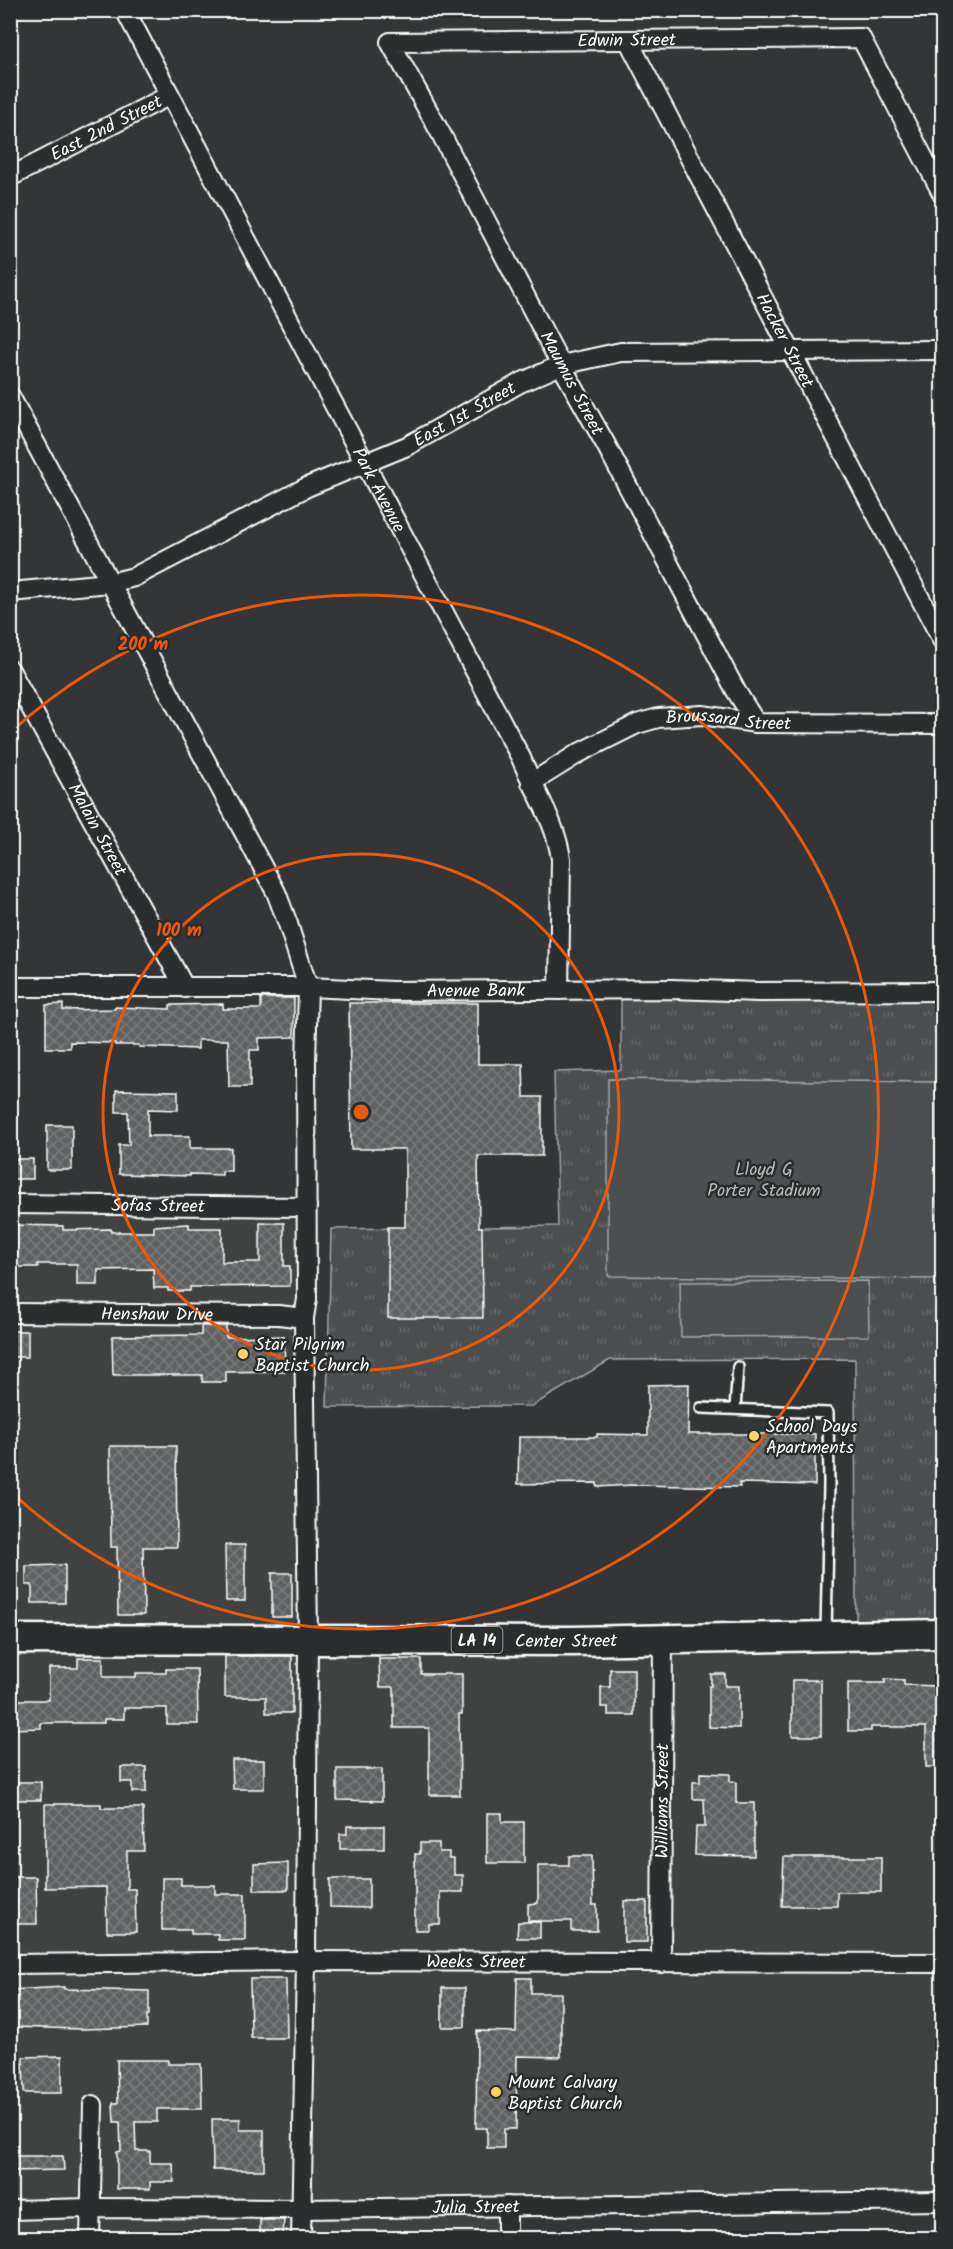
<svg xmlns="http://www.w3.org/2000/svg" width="953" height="2249" viewBox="0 0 953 2249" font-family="Kalam,sans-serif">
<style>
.built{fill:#404243}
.park{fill:url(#park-tufts);stroke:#a6a7a8;stroke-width:1.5}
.garden{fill:#4c4f50;stroke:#a6a7a8;stroke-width:1.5}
.building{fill:url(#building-cross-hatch);stroke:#fff;stroke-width:1.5}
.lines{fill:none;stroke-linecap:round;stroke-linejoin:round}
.lane-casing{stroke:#fff;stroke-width:14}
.street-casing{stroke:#fff;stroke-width:22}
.primary-casing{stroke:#fff;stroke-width:33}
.lane{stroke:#2a2d2e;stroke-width:9}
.street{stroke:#2a2d2e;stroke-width:18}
.primary{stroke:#2a2d2e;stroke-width:28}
.ring{fill:none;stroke:#e8590c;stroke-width:3}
.poi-dot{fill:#ffd166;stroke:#2a2d2e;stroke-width:2}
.labels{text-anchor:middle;stroke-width:5;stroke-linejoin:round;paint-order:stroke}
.shield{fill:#2a2d2e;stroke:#bfc0c0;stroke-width:1.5}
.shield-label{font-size:16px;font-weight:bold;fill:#fff}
.street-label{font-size:18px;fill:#fff;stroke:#2a2d2e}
.park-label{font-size:18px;fill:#b7b9b9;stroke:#2a2d2e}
.poi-label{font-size:18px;fill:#fff;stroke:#2a2d2e;text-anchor:start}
.centre{fill:#e8590c;stroke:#2a2d2e;stroke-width:3}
.ring-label{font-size:18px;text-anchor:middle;font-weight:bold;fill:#e8590c;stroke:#2a2d2e;stroke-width:5;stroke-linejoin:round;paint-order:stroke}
</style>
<defs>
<pattern id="park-tufts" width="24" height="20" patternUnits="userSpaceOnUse" patternTransform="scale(1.5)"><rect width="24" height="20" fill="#4c4f50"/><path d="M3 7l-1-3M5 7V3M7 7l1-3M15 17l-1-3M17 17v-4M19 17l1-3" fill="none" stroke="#67696a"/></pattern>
<pattern id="building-cross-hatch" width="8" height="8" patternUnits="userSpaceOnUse" patternTransform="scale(1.5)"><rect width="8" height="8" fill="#5f6162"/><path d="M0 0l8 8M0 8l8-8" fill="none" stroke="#77797a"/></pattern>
</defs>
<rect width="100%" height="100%" fill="#333536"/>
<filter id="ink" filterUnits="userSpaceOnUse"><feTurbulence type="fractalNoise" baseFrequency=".0167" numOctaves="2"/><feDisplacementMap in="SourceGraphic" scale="12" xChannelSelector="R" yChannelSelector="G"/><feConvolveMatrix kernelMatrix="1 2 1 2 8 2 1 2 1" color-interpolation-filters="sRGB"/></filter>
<g filter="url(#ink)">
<path class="built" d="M11 1205 307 1207 308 1626 942 1632V2201L507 2206V2238H11Z"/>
<path class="park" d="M621 994 942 999V1619L856 1620 855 1359 610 1360 532 1406 327 1407 331 1229 558 1226 554 1072 621 1070Z"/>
<path class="garden" d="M608 1079 937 1082V1279L608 1276Z
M868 1281 869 1336 681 1337 680 1282Z"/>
<path class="building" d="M261 998H294V1037L259 1038V1050H250V1087H229L228 1040H198V1049L139 1047V1045H115V1043L70 1042V1048H46V1005L63 1004V1010L115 1009V1007L170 1009V1005L223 1004V1009H261Z
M349 1003H478V1064H523L524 1097H542V1156H478L479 1227H482L483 1318H388V1227H405V1149H351Z
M116 1090 178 1091V1110L148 1109V1136H190V1148H231V1171H222V1175L190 1174V1176L119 1174V1145H129L128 1112H116Z
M47 1125H72V1170H47Z
M10 1159H33V1179H10Z
M260 1223H284V1266H290V1286L190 1287V1291H168V1288H154L153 1269 98 1270V1285H77V1264H37L38 1267H10L11 1225 63 1226V1230L111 1229V1232H154V1226L168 1225 189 1224V1228H222V1262H260Z
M201 1326H226V1337L284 1336 285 1371 226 1372V1382H202V1375H113L112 1336 201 1335Z
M10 1331H28V1357H10Z
M689 1384 688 1434H815V1485L739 1483 740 1487 633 1485 597 1487V1483L518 1484 519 1437H597V1434L648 1435V1385Z
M110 1446H176L177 1547H143L144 1615H118L117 1547H111Z
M225 1545H245V1601H226Z
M65 1565V1603H32V1585H26V1566Z
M272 1573H292V1617H272Z
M225 1656H292V1713H266V1697H225Z
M78 1658H103V1677H136V1673H166V1669H197L198 1724H167V1708H124V1719H104V1723H41V1728L10 1729V1700H49V1668H78Z
M379 1659H421V1674H462V1714H459L460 1795H429V1728H394V1687H380Z
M610 1669H634V1715H608V1707H601V1687H610Z
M711 1674H725V1686H739V1728L709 1727V1686H711Z
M885 1679 904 1680V1685L942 1686V1767H926V1727H871V1731H848V1683H885Z
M792 1680H821V1736H792Z
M232 1760H264V1789H233Z
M121 1767H146V1792H132V1782H121Z
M337 1769H382V1801L337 1800Z
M700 1773 730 1774V1782H736V1803H754V1856L695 1855 696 1827H705L704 1799H693V1782H700Z
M17 1782H41V1800H17Z
M45 1804H101V1808H143L144 1851H127V1889H135L136 1932H107L106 1887 45 1888Z
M487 1813H502V1822H524V1863H487Z
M347 1826H384V1849H340V1834H347Z
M420 1843H439V1852H449V1858H454V1875H463V1892H440V1924H429V1930H415V1854H420Z
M569 1856H592L593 1905H597V1931H571V1921H528V1904L538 1903V1865H569Z
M784 1857H881V1892H837V1906H782Z
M288 1863V1890H254V1864Z
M10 1877H36L37 1924H10Z
M162 1878H181V1885H215V1894H245V1940H218V1934H191V1930H162Z
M330 1879H369V1908L330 1907Z
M624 1901H647V1942H624Z
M518 1922H540V1938H517Z
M517 1978H531V1993H561V2057L517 2056 516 2129H504V2148H487V2128H476L477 2031 516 2032Z
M250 1979H286L287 2038H251Z
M64 1987V1989L149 1991V2015H147V2027L83 2029 10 2027V1990Z
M442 1988H465V2027H442Z
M62 2056V2093H24L23 2057Z
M117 2060H168V2064H201L202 2109H157V2122H135L136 2151H150V2163H173L174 2182H150V2189H117V2152L121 2151 120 2122H114L113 2103H118Z
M212 2119H240V2130H264V2170H213Z
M10 2156H63L64 2170 10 2171Z
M260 2220H284L283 2238H260Z"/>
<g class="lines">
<g class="lane-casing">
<path id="lane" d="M701 1408 828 1413 829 1484 826 1634
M735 1409 738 1367"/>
</g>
<g class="street-casing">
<g id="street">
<path id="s1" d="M125 10 521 758C535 792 556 822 561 859L559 990"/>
<path id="s2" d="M628 40 942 640"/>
<path id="s3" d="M10 177 170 95"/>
<path d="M10 396 276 892 288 924 308 987 306 1062 307 1299 304 1318 308 1639 306 1961 301 2238"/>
<path id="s4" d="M10 592 110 583 134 577 307 487 407 446 520 383 561 365 621 352 942 350"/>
<path id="s5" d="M10 670 185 988"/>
<path id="s6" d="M756 723 736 691 605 443 561 365 440 132 390 42 861 38 942 193"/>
<path id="s7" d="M531 783 579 753 637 724 658 718 702 715 756 723 942 724"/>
<path id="s8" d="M10 987H308L392 991 672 989 759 992 942 991"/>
<path id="s9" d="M10 1204 307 1207"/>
<path id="s10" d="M10 1313 279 1315 304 1318"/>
<path id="s11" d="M661 1963 663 1638"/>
<path id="s12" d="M10 1964 306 1961 942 1963"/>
<path id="s13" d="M10 2210 91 2208 301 2209 942 2201"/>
<path d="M90 2238 93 2105"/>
<path d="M507 2238V2206"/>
</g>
</g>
<g class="primary-casing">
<g id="primary">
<path id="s14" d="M10 1639 572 1641 942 1634"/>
</g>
</g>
<use href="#lane" class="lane"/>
<use href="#street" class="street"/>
<use href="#primary" class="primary"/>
</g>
</g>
<g class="ring">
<circle cx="361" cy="1112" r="258"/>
<path d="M12 731A517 517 0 1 1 12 1493"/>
</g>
<g class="poi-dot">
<circle cx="243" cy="1354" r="6"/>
<circle cx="754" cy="1436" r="6"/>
<circle cx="496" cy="2092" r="6"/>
</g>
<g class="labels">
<rect class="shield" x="451.5" y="1627" width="51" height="26" rx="4.5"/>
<g class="shield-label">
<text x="477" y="1646">LA 14</text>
</g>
<g class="street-label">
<text dy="6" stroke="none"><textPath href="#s6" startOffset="1010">Edwin Street</textPath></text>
<text dy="6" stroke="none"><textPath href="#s3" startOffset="108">East 2nd Street</textPath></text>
<text dy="6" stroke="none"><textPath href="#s2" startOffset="339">Hacker Street</textPath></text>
<text transform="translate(572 383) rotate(62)" y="6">Maumus Street</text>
<text dy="6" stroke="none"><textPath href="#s4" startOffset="494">East 1st Street</textPath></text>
<text dy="6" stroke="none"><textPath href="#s1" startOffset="543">Park Avenue</textPath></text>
<text dy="6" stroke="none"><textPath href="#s7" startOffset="214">Broussard Street</textPath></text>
<text dy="6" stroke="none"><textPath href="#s5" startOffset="182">Malain Street</textPath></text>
<text dy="6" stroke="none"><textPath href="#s8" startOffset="466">Avenue Bank</textPath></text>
<text dy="6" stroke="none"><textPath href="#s9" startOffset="148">Sofas Street</textPath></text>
<text dy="6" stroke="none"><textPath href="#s10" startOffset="147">Henshaw Drive</textPath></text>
<text dy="6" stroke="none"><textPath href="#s14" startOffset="556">Center Street</textPath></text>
<text dy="6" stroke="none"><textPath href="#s11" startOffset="162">Williams Street</textPath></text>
<text dy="6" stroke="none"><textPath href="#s12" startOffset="466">Weeks Street</textPath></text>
<text dy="6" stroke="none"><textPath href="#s13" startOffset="466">Julia Street</textPath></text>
</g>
<g class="park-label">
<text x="764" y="1175">Lloyd G<tspan x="764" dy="21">Porter Stadium</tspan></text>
</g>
<g class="poi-label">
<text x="255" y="1350">Star Pilgrim<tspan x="255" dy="21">Baptist Church</tspan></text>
<text x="766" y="1432">School Days<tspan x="766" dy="21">Apartments</tspan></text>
<text x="508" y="2088">Mount Calvary<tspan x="508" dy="21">Baptist Church</tspan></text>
</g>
</g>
<circle cx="361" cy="1112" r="9" class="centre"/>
<g class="ring-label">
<text x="143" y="650">200 m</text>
<text x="179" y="936">100 m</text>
</g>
<rect width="953" height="2249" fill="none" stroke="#2a2d2e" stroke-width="36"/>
<rect x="18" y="18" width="917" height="2213" fill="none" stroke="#fff" stroke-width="2" filter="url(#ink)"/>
</svg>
